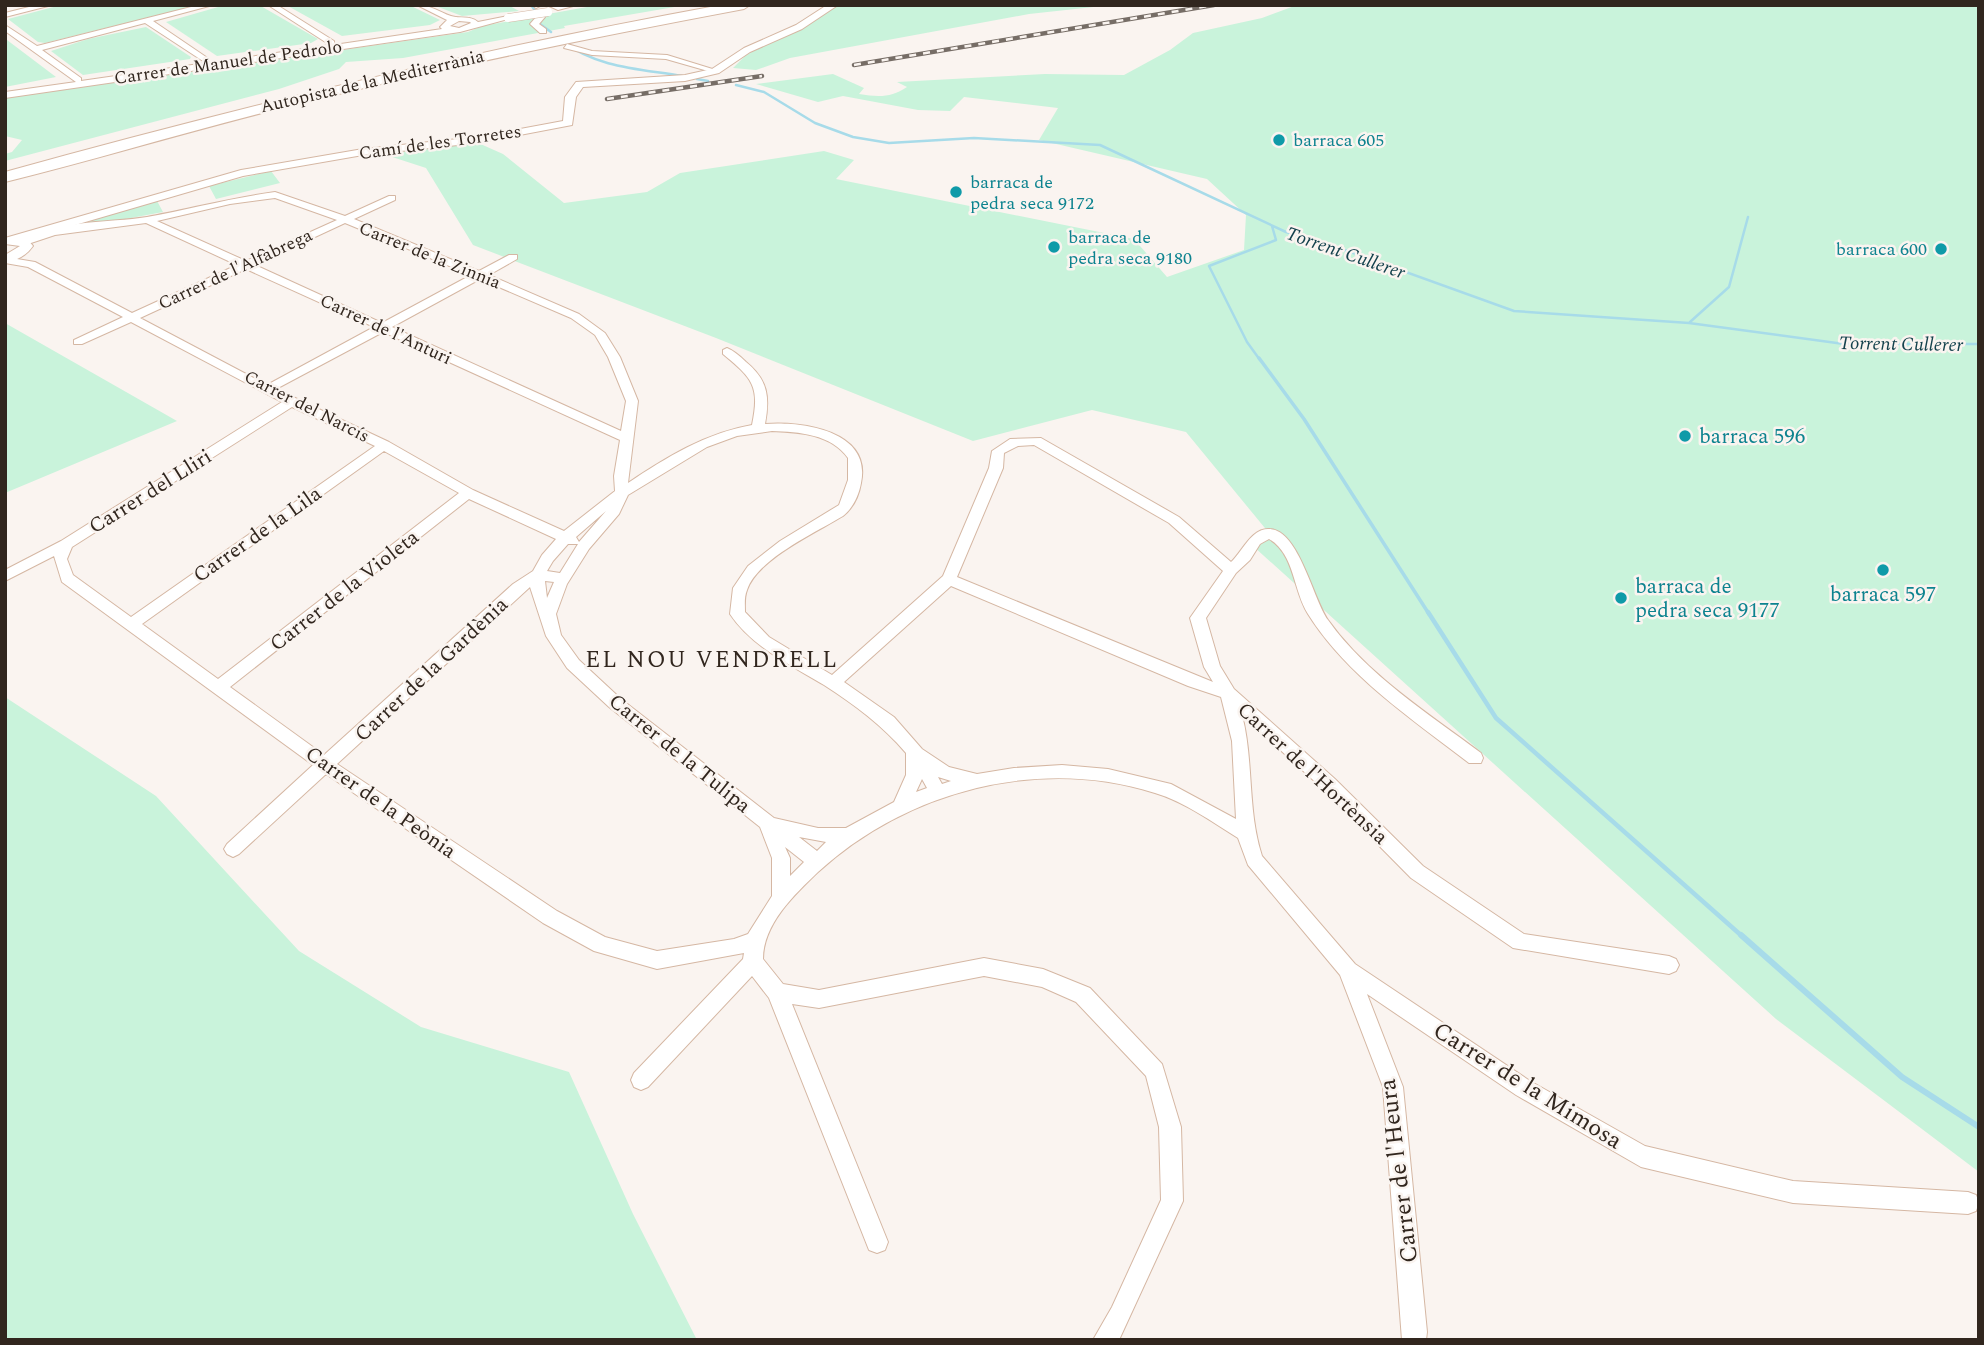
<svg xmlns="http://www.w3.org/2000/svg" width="1984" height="1345" viewBox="0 0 1984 1345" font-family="Spectral,serif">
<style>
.green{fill:#c9f3db}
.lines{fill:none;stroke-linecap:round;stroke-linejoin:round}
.stream-far3{stroke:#a7dbe9;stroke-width:2.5}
.stream-far2{stroke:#a7dbe9;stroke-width:3.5}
.stream-far1{stroke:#a7dbe9;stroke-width:4.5}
.stream{stroke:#a7dbe9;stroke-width:6}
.minor-casing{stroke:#d5b7a3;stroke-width:2}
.tertiary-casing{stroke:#d5b7a3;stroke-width:2}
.motorway-casing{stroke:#d5b7a3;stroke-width:2}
.minor{fill:#fff;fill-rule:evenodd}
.tertiary{fill:#fff;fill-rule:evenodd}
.motorway{fill:#fff;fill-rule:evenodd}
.rail-casing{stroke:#766d66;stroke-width:4.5}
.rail{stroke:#faf4f0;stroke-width:2.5;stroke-dasharray:7;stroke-linecap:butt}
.minor-bridge-casing{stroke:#d5b7a3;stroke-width:9;stroke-linecap:butt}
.minor-bridge{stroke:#fff;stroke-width:8}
.culture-dot{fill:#0f9aa8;stroke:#faf4f0;stroke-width:2.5}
.labels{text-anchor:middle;stroke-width:5;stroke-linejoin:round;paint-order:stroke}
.far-street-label{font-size:18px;fill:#31261e;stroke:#faf4f0}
.far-culture-label{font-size:18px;fill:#0d838f;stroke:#faf4f0;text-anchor:start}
.far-water-label{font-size:19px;font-style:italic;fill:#14424d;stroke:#faf4f0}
.culture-label{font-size:21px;fill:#0d838f;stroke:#faf4f0;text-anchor:start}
.street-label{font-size:21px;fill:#31261e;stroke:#faf4f0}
.neighbourhood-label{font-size:23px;letter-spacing:2px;fill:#31261e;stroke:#faf4f0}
.near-street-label{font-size:24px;fill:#31261e;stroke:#faf4f0}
</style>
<rect width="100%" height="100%" fill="#faf4f0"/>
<path class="green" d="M61 5H198L45 43 38 42 8 19Z
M225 5H259L318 39 311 43 217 56 166 22Z
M286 5H409L440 20 430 25 342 36Z
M433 5H508L519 11 462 16Z
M598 5H686L564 26 565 28 403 58 346 62 339 69 279 89 5 161V154L12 152 22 140 5 136V98L468 32 482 26Z
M827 5H1112L1029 14 790 58 756 70 733 68 745 56Z
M1297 5H1979V1172L1776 1019 1253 546 1269 533 1186 432 1092 410 973 441 716 338 473 245 426 168 383 154 476 142 503 154 564 203 647 192 680 173 824 151 854 160 836 179 1134 239 1167 277 1244 250 1246 215 1207 179 1039 140 1058 108 964 97 950 111 918 110 843 96 818 102 756 84 833 74 864 88 859 94C878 97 891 98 907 87L897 82 1045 74 1124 75 1170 50 1193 33 1262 18Z
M146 27 191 57 190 59 83 75 51 51 88 39Z
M5 40H7L56 77 5 87Z
M271 171 280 183 216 199 209 186Z
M156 199 163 212 67 230 71 222Z
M5 323 177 421 5 493Z
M5 697 156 796 299 951 421 1027 569 1072 633 1214 697 1340H5Z"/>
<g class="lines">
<path class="stream-far3" d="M531 5 540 17V24L551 32
M564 42C597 68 642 69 682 76
M697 79 708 81
M736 85 764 92 815 123 853 137 889 143 974 138 1100 145 1286 232 1342 249 1514 311 1689 323 1844 344H1979
M1690 322 1729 287 1748 217
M1260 360 1247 342 1209 266 1276 240 1272 226"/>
<path class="stream-far2" d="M1259 358 1304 419 1429 614"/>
<path class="stream-far1" d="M1428 612 1496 718 1743 937"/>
<path class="stream" d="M1741 935 1902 1077 1979 1127"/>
<g class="minor-casing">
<path id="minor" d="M37 5H52L5 17V13Z
M199 5H213L153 21 209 59 208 63 330 45 268 5H277L334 41V45L442 29 440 27 447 20 417 5C431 5 439 12 451 16 460 19 470 15 478 22L508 16 512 18 460 32 5 98V92L76 82 5 31V25L37 46ZM459 21 470 22 471 23 459 28 450 26ZM145 23 206 63 81 81V78L42 50Z
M532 5H540V6L536 8Z
M547 5H577L558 10Z
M538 15 545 17 539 24 546 29V33H540L530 24Z
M567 44 592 51 667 55 719 71 715 73 666 59 592 55 564 48Z
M275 192 345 216 389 196H395V200L354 219 479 271 509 255H517V259L489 275 579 314 605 333 620 357 638 401 628 483C667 457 706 433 752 425 760 386 753 379 723 354V350L727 348C734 351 740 356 746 362 768 380 770 397 765 424 803 421 872 431 861 483 859 495 853 508 843 516 817 532 757 559 747 590 744 597 745 605 745 612L769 637 832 675 943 576 989 468 992 451 1010 439 1041 438 1179 517 1231 562C1242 552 1252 527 1270 529 1299 531 1313 599 1328 620 1367 675 1429 714 1481 753L1483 758 1481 763H1469C1412 719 1347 676 1308 614 1293 591 1295 554 1269 539L1260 544 1250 560 1236 573 1206 618 1220 666 1234 689 1335 779 1423 866 1524 934 1669 956 1676 959 1679 965 1676 971 1669 974 1513 948 1411 878 1323 789 1242 715C1254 761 1247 810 1262 856L1355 964 1530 1081 1645 1146 1793 1181 1968 1192 1976 1195 1979 1202 1976 1211 1968 1214 1793 1203 1641 1167 1516 1095 1367 994 1403 1087 1427 1332 1426 1340H1402L1383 1087 1340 975 1248 865 1238 838C1212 822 1185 802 1155 793 1038 756 906 791 818 872 794 895 763 924 763 959L783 984 819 990 984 958 1043 969 1090 988 1162 1064 1181 1127 1183 1201 1119 1340H1093L1112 1307 1161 1200 1159 1127 1146 1076 1076 1002 1042 987 984 976 819 1008 792 1004 888 1242 885 1250 877 1253 869 1250 769 998 752 976 648 1087 641 1090 634 1087 631 1080 634 1073 743 959 744 953 657 969 594 951 543 923 326 774 239 854 233 857 227 854 224 849 227 844 313 765 62 582 54 556 5 581V570L61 541 282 402 131 322 82 344H74V340L123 317 28 267 5 263V257L35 262 132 313 237 265 146 223 55 235 25 245 20 242C49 220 111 223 147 217 190 209 231 198 275 192ZM275 198 337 220 246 261 157 221 230 204ZM345 223 471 275 382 323 255 265ZM246 269 374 327 267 385 140 318ZM480 279 571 318 595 335 608 357 626 401 621 431 392 327ZM383 332 620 440 614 476 615 491 564 531 473 490 389 442 276 389ZM292 407 375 446 131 617 73 575 67 559 72 547ZM772 431C799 432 831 434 848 458V480L839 505 780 541 748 566 733 588 730 614C752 647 791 665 824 685 855 705 882 725 906 753V775L894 802 846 828H818L774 818 621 699 579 660 561 635 556 614 567 584 589 549 619 514 628 495 707 447 737 436ZM1034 445 1169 523 1223 571 1190 618 1204 667 1213 682 957 577 1003 468 1004 453 1018 446ZM384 451 459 493 218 679 142 624ZM469 499 556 539 542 555 533 571 513 584 324 755 230 687ZM606 511 579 542 576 537ZM568 544H578L560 573 547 571 553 561ZM545 581 554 582 547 598ZM951 586 1188 686 1221 697 1232 741 1236 819 1171 784 1108 769 1062 765 1014 768 977 774 949 767 922 749 894 717 844 682ZM530 587 546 636 567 668 609 707 760 827 772 858V896L748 934 734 939 657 951 605 937 557 911 337 764ZM938 777 951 781 942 784ZM922 779 927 788 916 792ZM799 837 826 842 817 851ZM785 847 804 862 790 876V858Z"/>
</g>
<g class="tertiary-casing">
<path id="tertiary" d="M827 5H838L802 29 750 52 719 73 685 81 583 87 576 97 572 125 477 143 363 155 243 176 27 239 33 246C26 256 17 260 5 263V255L20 246 5 244V238L241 170 363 149 477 137 563 121 565 97 576 82 685 75 712 69 744 48 796 25Z"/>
</g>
<g class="motorway-casing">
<path id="motorway" d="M721 5H750L744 9C589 38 435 69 282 108 189 131 98 159 5 182V172C242 106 480 49 721 5Z"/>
</g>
<use href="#minor" class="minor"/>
<use href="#tertiary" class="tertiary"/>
<use href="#motorway" class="motorway"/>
<g class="rail-casing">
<path id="rail" d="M854 65 1214 5
M607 99 762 76"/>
</g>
<use href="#rail" class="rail"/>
<g class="minor-bridge-casing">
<path id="minor-bridge" d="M508 18 548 12"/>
</g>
<use href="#minor-bridge" class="minor-bridge"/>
</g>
<g class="culture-dot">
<circle cx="1279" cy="140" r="7"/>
<circle cx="956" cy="192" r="7"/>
<circle cx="1054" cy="247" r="7"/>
<circle cx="1941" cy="249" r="7"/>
<circle cx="1685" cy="436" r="7"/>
<circle cx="1883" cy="570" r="7"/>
<circle cx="1621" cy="598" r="7"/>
</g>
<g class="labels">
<g class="far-street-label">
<text transform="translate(228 62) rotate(-8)" y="6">Carrer de Manuel de Pedrolo</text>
<text transform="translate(372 81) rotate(-13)" y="6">Autopista de la Mediterrània</text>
<text transform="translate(440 142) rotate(-8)" y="6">Camí de les Torretes</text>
<text transform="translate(430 255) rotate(22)" y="6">Carrer de la Zinnia</text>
<text transform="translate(235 269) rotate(-25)" y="6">Carrer de l'Alfàbrega</text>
<text transform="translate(386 329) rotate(25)" y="6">Carrer de l'Anturi</text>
<text transform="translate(307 406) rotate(27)" y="6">Carrer del Narcís</text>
</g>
<g class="far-culture-label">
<text x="1293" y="146">barraca 605</text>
<text x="970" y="188">barraca de<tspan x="970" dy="21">pedra seca 9172</tspan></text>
<text x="1068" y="243">barraca de<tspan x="1068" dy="21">pedra seca 9180</tspan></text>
<text x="1927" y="255" text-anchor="end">barraca 600</text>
</g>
<g class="far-water-label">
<text transform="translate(1346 252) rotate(19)" y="7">Torrent Cullerer</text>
<text transform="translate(1901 343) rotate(1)" y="7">Torrent Cullerer</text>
</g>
<g class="culture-label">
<text x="1699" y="443">barraca 596</text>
<text x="1635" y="593">barraca de<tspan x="1635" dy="24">pedra seca 9177</tspan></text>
<text x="1883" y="601" text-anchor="middle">barraca 597</text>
</g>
<g class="street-label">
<text transform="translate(150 491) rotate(-32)" y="7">Carrer del Lliri</text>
<text transform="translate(257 534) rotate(-35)" y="7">Carrer de la Lila</text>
<text transform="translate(344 590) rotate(-38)" y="7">Carrer de la Violeta</text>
<text transform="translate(431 669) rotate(-43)" y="7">Carrer de la Gardènia</text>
<text transform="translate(680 753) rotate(39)" y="7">Carrer de la Tulipa</text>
<text transform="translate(1313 773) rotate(43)" y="7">Carrer de l'Hortènsia</text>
<text transform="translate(381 802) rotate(35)" y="7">Carrer de la Peònia</text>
</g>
<g class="neighbourhood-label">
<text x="712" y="667">EL NOU VENDRELL</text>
</g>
<g class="near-street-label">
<text transform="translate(1528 1085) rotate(32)" y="8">Carrer de la Mimosa</text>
<text transform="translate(1398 1171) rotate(-97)" y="8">Carrer de l'Heura</text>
</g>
</g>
<rect width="1984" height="1345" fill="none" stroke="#31261e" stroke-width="14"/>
</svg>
